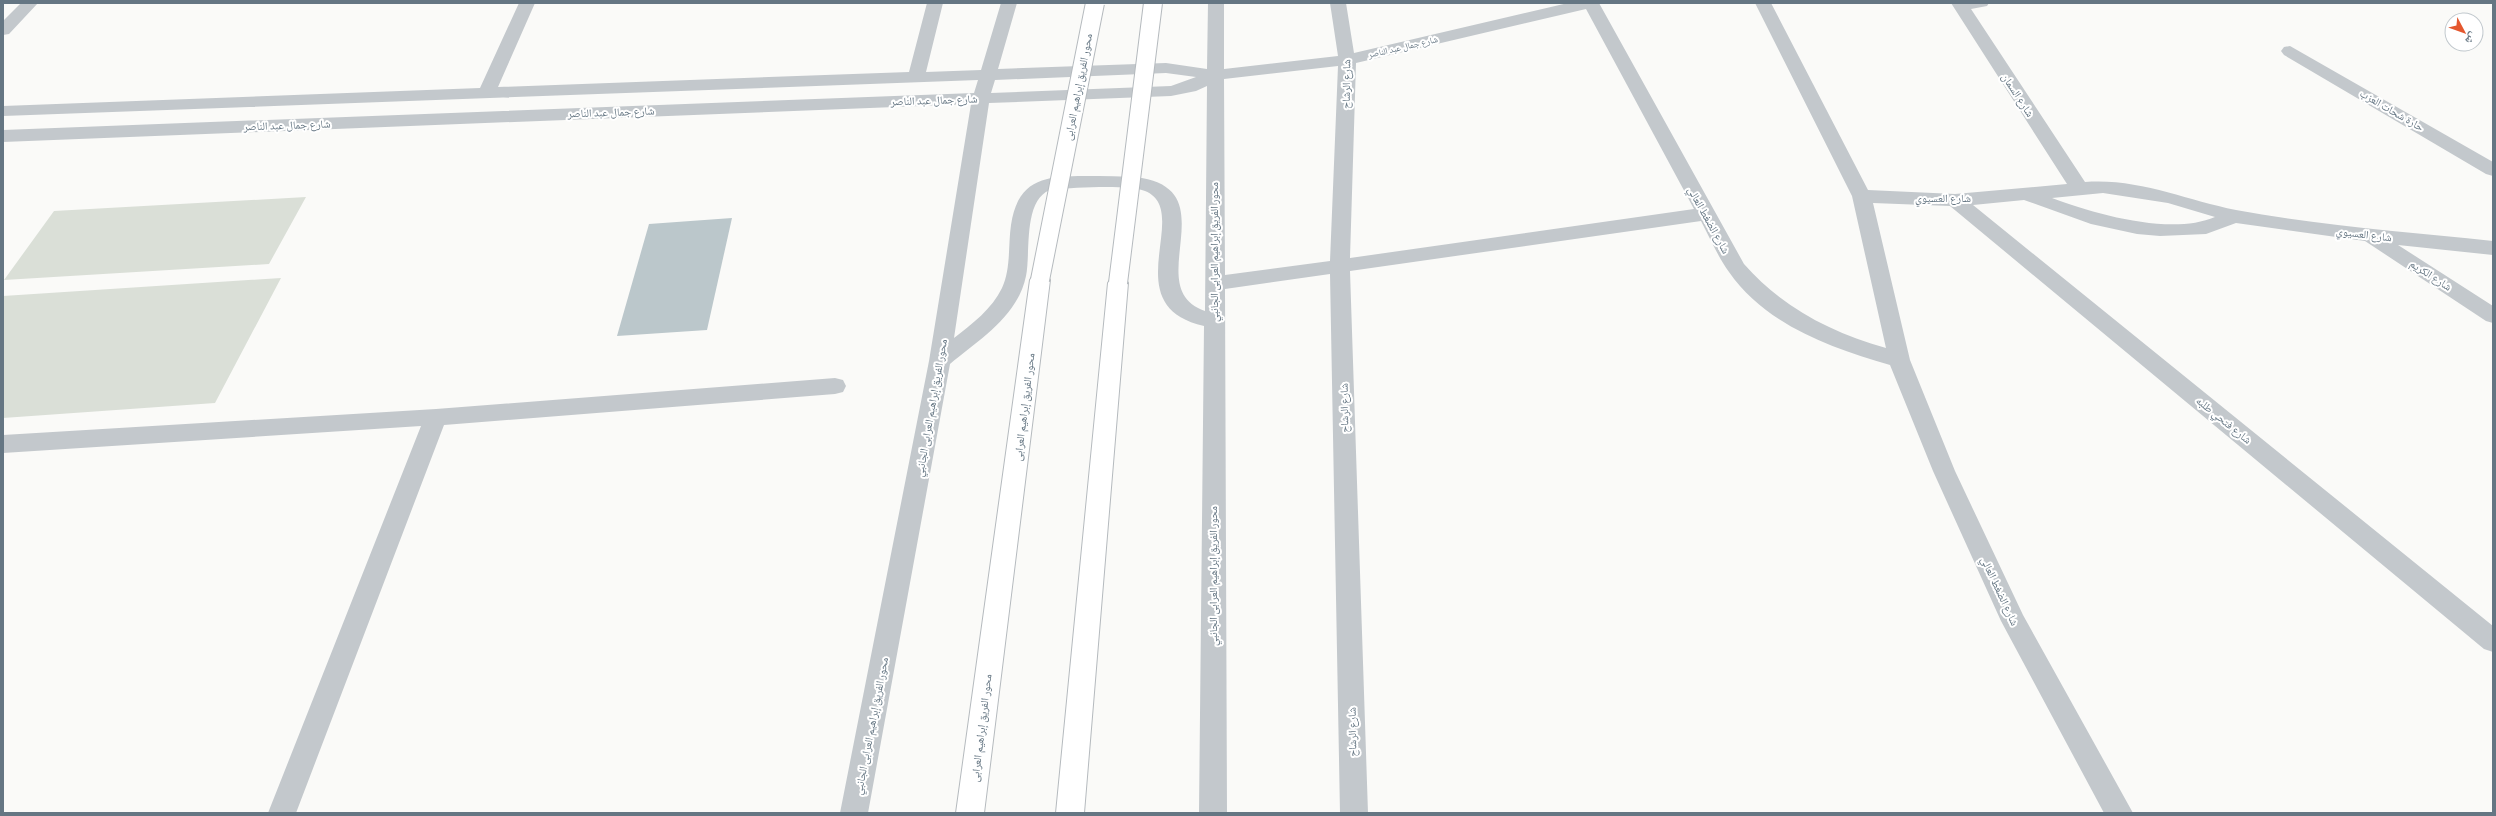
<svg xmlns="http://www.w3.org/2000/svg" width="2496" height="816" viewBox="0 0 2496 816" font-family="'Titillium Web','Noto Naskh Arabic',sans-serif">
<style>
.green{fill:#dadfd7}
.water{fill:#bbc7cb}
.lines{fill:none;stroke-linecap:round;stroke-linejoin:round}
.major-casing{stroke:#b5babe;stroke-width:2}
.minor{fill:#c3c8cc;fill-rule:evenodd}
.major{fill:#fff;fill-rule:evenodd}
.major-bridge-casing{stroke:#b5babe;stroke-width:20;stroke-linecap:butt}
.major-bridge{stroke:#fff;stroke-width:18}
.labels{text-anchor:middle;stroke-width:4;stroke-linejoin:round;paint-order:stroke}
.far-street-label{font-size:9px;fill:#657683;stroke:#fff}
.street-label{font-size:11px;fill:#657683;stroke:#fff}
</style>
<rect width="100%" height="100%" fill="#fafaf8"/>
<path class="green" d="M306 197 269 264 4 280 54 211Z
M281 278 215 403 3 418V296Z"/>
<path class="water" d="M732 218 707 330 617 336 649 224Z"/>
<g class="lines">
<g class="major-casing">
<path id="major" d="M1040 273 1047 275 1050 280 984 813H956L1030 280 1033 275Z
M1118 276 1125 278 1128 283 1084 813H1056L1108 283 1111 278Z"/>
</g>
<path class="minor" d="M21 3H38L9 34 3 35V21Z
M519 3H535L498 87 909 72 927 3H943L926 72 981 70 1001 3H1017L998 69 1166 63 1207 69 1208 3H1224V69L1338 56 1330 3H1346L1354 53 1568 3H1599L1744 264C1783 308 1830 332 1886 348L1852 196 1755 3H1771L1868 190 1955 194 2067 184 1951 3H1989L1987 6 1971 9 2085 182C2139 178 2185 200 2236 210 2321 226 2408 232 2493 241V255L2398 245 2493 306V323L2486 321 2365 241 2236 223 2206 234 2160 236 2137 234 2091 224 2024 200 1973 205 2493 626V652L2484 649 1950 206 1873 203 1910 360 1955 471 2023 615 2133 813H2104L2001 621 1933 471 1890 365C1831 348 1766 325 1729 272 1718 257 1710 238 1701 221L1350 271 1368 813H1340L1330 274 1225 289 1227 813H1199L1204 326C1113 305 1194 211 1145 191 1128 184 1074 188 1054 189 1022 195 1031 253 1026 276 1018 316 979 340 950 364L868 813H840L929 361 971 104 3 142V130L974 93 978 80 3 116V106L480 88ZM1586 9 1694 209 1350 258 1356 63ZM1338 66 1330 261 1225 275 1224 79ZM1166 73 1196 77 1171 86 991 93 995 80ZM1207 86 1205 311C1140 289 1226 193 1142 178 1123 176 1104 176 1084 176 1045 176 1018 179 1011 225 1008 245 1011 269 1002 288 992 309 972 324 954 338L989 103 1171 96 1196 91ZM2103 193 2168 203 2215 217C2171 236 2095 214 2052 198Z
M2290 46 2493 162V176L2486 174 2284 55 2281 51 2284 47Z
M835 378 843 380 846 386 843 392 835 394 444 425 296 813H268L421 426 3 453V435L436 409Z"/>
<use href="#major" class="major"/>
<g class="major-bridge-casing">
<path id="major-bridge" d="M1040 280 1095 3
M1118 283 1153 3"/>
</g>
<use href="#major-bridge" class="major-bridge"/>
</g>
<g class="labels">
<g class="far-street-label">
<text transform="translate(1403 47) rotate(-13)" y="3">شارع جمال عبد الناصر</text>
</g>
<g class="street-label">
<text transform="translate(1346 84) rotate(-89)" y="4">شارع الرشاح</text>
<text transform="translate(1078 87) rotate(-79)" y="4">محور الفريق إبراهيم العرابى</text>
<text transform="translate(2018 95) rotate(57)" y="4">شارع السمان</text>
<text transform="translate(934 100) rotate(-2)" y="4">شارع جمال عبد الناصر</text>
<text transform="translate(2392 110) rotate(30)" y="4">حارة شحات العزب</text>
<text transform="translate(611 112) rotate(-2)" y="4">شارع جمال عبد الناصر</text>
<text transform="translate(287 125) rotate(-2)" y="4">شارع جمال عبد الناصر</text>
<text x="1943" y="202">شارع العسيوي</text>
<text transform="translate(1709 220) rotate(61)" y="4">شارع الضغط العالي</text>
<text transform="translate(2364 234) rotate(7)" y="4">شارع العسيوي</text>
<text transform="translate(1214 252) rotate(-90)" y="4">محور الفريق إبراهيم العرابى الجانبي</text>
<text transform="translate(2431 275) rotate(33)" y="4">شارع الكريم</text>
<text transform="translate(1024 407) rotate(-83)" y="4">محور الفريق إبراهيم العرابى</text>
<text transform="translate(931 408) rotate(-80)" y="4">محور الفريق إبراهيم العرابى الجانبي</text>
<text transform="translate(1344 408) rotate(-91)" y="4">شارع الرشاح</text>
<text transform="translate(2224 420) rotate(39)" y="4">شارع فتحي طلبه</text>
<text transform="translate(1213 576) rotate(-90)" y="4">محور الفريق إبراهيم العرابى الجانبي</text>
<text transform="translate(2000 591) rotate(65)" y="4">شارع الضغط العالي</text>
<text transform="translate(871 726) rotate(-79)" y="4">محور الفريق إبراهيم العرابى الجانبي</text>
<text transform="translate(981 728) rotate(-83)" y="4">محور الفريق إبراهيم العرابى</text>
<text transform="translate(1352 732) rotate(-91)" y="4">شارع الرشاح</text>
</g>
</g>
<rect width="2496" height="816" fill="none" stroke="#657683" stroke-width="8"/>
<g transform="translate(2464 32) rotate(131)"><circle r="19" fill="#ffffff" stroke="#c1c8cd"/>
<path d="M0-3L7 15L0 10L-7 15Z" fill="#e4572e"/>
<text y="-6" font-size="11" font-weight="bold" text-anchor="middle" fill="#657683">ش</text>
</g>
</svg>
